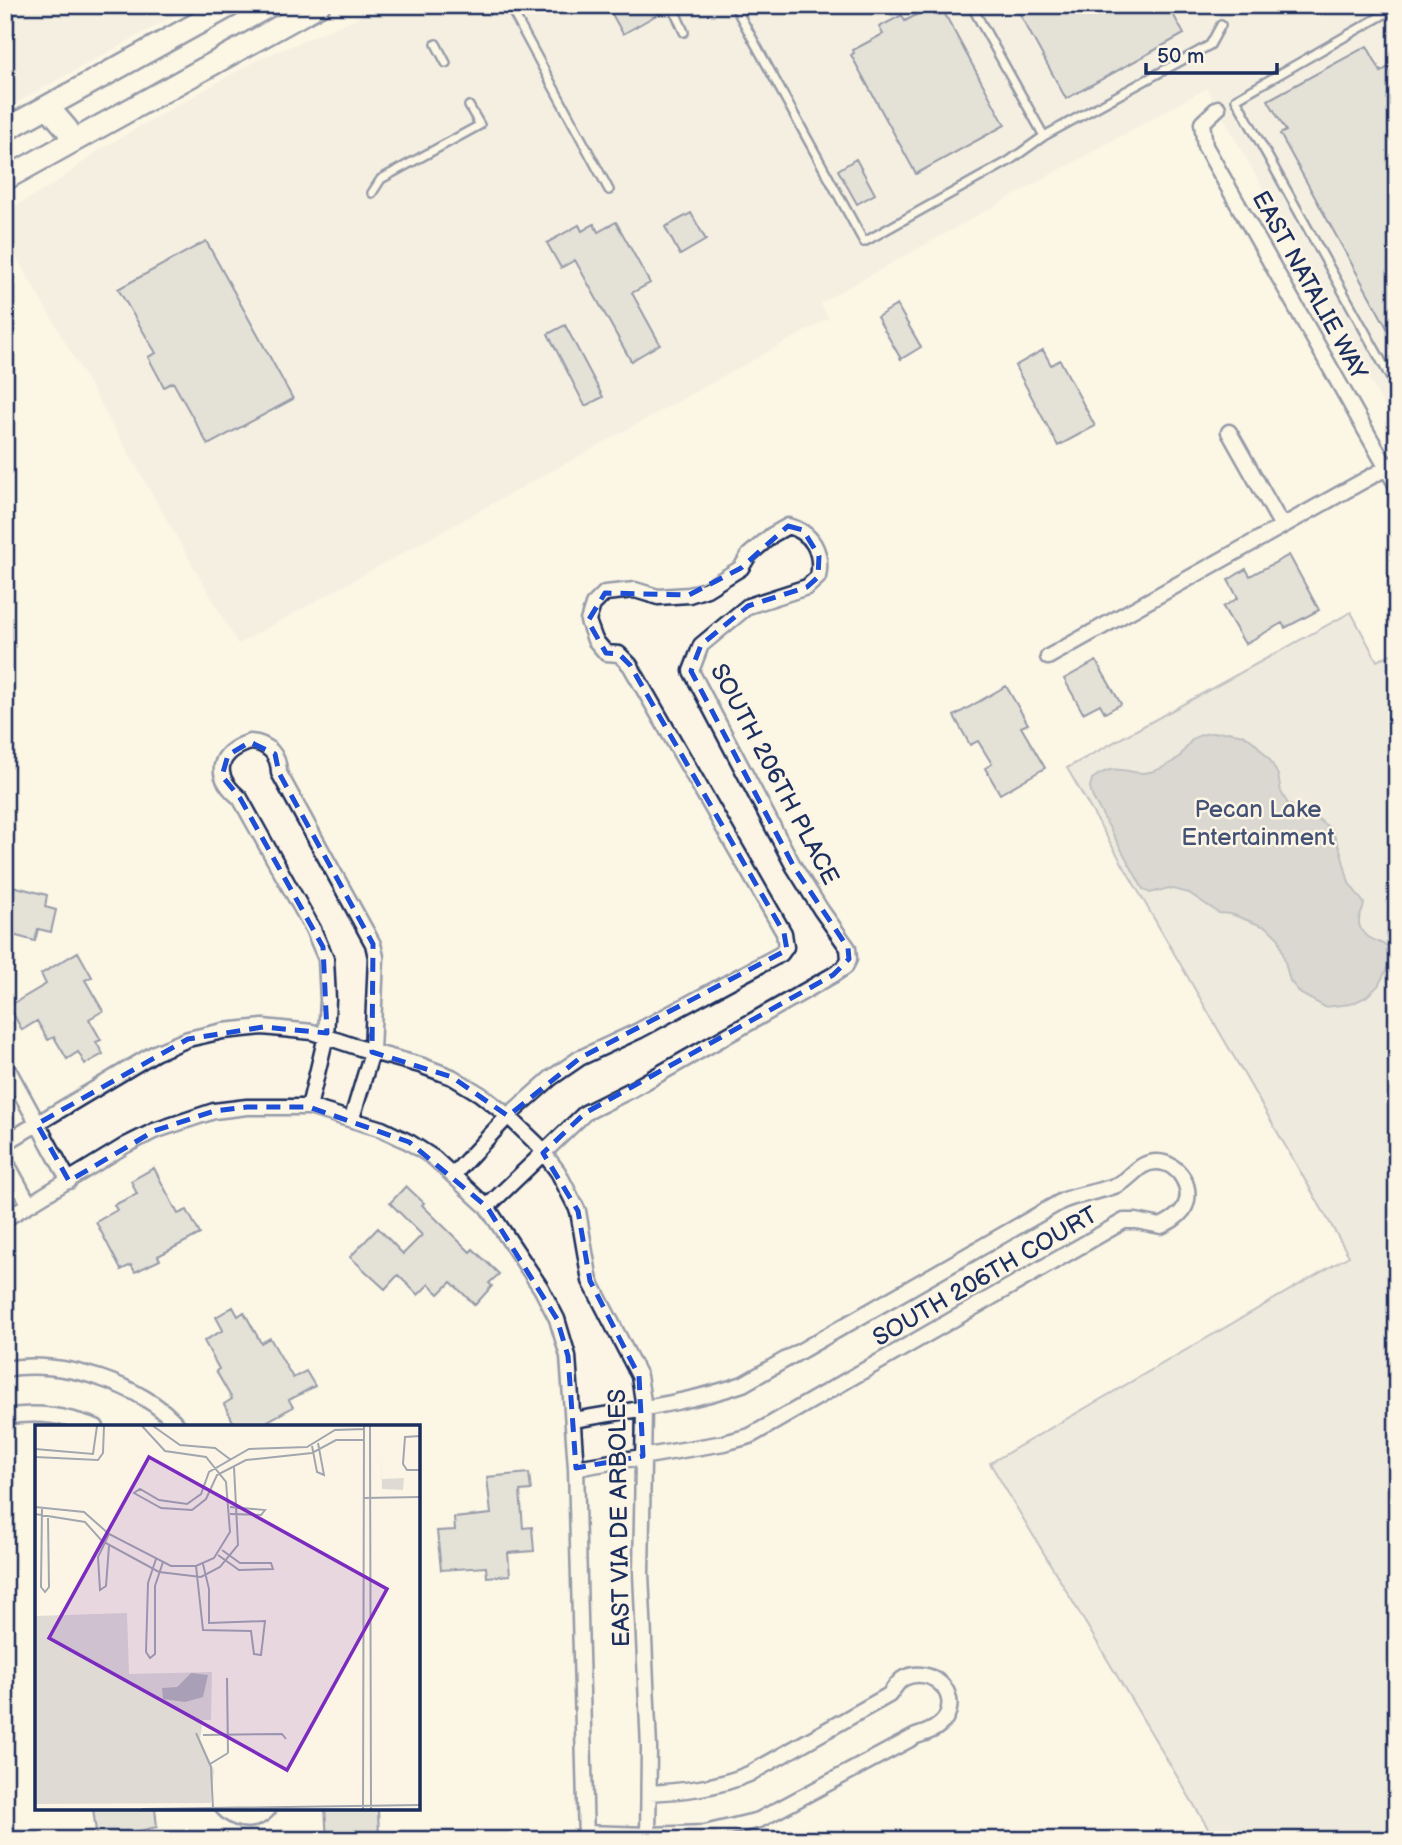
<svg xmlns="http://www.w3.org/2000/svg" width="1402" height="1845" viewBox="0 0 1402 1845" font-family="'Balsamiq Sans',sans-serif">
<style>
.built{fill:#ece7dc}
.green{fill:#dfdbd4;stroke:#7d8599;stroke-width:2}
.water{fill:#b2b4b8;stroke:#767f94;stroke-width:2}
.building{fill:#c8c7c6;stroke:#1b2f5e;stroke-width:2}
.lines{fill:none;stroke-linecap:round;stroke-linejoin:round}
.lane-casing{stroke:#1b2f5e;stroke-width:12}
.street-casing{stroke:#1b2f5e;stroke-width:19}
.primary-casing{stroke:#1b2f5e;stroke-width:26}
.lane{stroke:#fcf5e5;stroke-width:7}
.street{stroke:#fcf5e5;stroke-width:14}
.primary{stroke:#fcf5e5;stroke-width:21}
.marked{fill:none;stroke:#1d4ed8;stroke-width:5;stroke-dasharray:14 9;stroke-linejoin:round}
.labels{text-anchor:middle;stroke-width:5;stroke-linejoin:round;paint-order:stroke}
.street-label{font-size:24px;fill:#1b2f5e;stroke:#fcf5e5}
.park-label{font-size:24px;fill:#425176;stroke:#fcf5e5}
.inset-road{fill:none;stroke:#a2a6af;stroke-width:2}
.view{fill:#7b2cbf;fill-opacity:0.15;stroke:#7b2cbf;stroke-width:3.5}
.inset-edge{fill:none;stroke:#1b2f5e;stroke-width:3.5}
</style>
<rect width="100%" height="100%" fill="#fcf5e5"/>
<filter id="ink" filterUnits="userSpaceOnUse"><feTurbulence type="fractalNoise" baseFrequency=".0143" numOctaves="2"/><feDisplacementMap in="SourceGraphic" scale="14" xChannelSelector="R" yChannelSelector="G"/><feConvolveMatrix kernelMatrix="1 2 1 2 8 2 1 2 1" color-interpolation-filters="sRGB"/></filter>
<g filter="url(#ink)">
<path class="built" d="M5 5H189L190 7 5 109Z
M379 5H1397V417L1389 414 1207 88 820 303 829 318 238 644 5 237V212L53 185 101 149 257 60 353 20Z"/>
<path class="green" d="M1351 612 1377 661 1397 651V1840H1215L990 1463 1349 1256 1067 768Z"/>
<path class="water" d="M1228 732 1244 735 1255 743 1270 760 1278 775 1281 792 1288 804 1317 818 1332 830 1341 852 1349 883 1364 903C1364 909 1360 914 1359 920 1358 936 1376 941 1388 946L1390 957 1386 971 1378 986 1366 997 1351 1004 1325 1007 1301 994 1290 981 1279 939 1268 928 1231 914 1219 913 1189 893 1169 888 1150 893 1143 889 1092 796 1090 787 1092 779C1121 758 1128 779 1154 771 1161 769 1173 762 1178 758 1185 752 1188 741 1196 737 1205 732 1217 733 1228 732Z"/>
<path class="building" d="M607 5H666L667 9 623 34Z
M934 5H940L1005 125 916 174 851 55 854 53 853 50 883 34 879 27 902 15 905 21Z
M1015 5H1168L1184 34 1066 99Z
M1367 46 1381 72 1388 67 1397 83V346L1280 134 1286 131 1268 100Z
M856 159 875 194 857 204 838 170Z
M691 213 706 240 680 255 665 227Z
M616 222 650 283 632 293 660 344 631 361 575 260 561 268 547 243 579 225 582 231 594 224 598 232Z
M206 241 293 399 208 445 173 382 164 387 148 357 156 353 118 289Z
M897 305 921 347 901 359 877 317Z
M565 325 603 397 585 406 548 334Z
M1043 350 1051 365 1060 360 1095 426 1058 446 1015 366Z
M1289 555 1319 610 1285 628 1282 623 1245 644 1223 607 1238 598 1228 580 1246 569 1250 576Z
M1096 661 1121 704 1105 713 1100 704 1083 713 1064 679Z
M1006 686 1028 724 1021 727 1045 768 1000 794 985 768 992 764 978 741 970 745 954 716Z
M5 884 47 895 45 907 56 910 51 932 38 929 35 941 5 933Z
M78 952 92 977 85 980 103 1011 89 1019 101 1040 96 1042 103 1054 85 1064 78 1052 67 1059 54 1037 48 1040 37 1021 22 1030 9 1006 46 984 41 974Z
M154 1168 178 1214 187 1210 200 1234 158 1256 160 1260 135 1272 131 1265 121 1270 96 1222 117 1210 114 1205 137 1194 131 1181Z
M406 1186 424 1203 422 1205 470 1252 473 1249 499 1274 489 1283 492 1286 475 1305 451 1282 439 1294 429 1284 418 1295 398 1275 385 1289 350 1257 378 1228 403 1254 422 1235 390 1203Z
M233 1307 238 1316 244 1312 261 1343 270 1338 293 1378 306 1371 315 1386 289 1400 293 1407 268 1421 271 1427H236L224 1404 232 1399 216 1371 219 1369 204 1341 223 1330 216 1317Z
M529 1473 531 1490 520 1491 523 1528 532 1527 534 1551 508 1553 510 1575 487 1577 486 1567 441 1570 437 1531 455 1530 454 1518 491 1514 487 1477Z
M93 1808H155L157 1827 125 1834 126 1840H97Z
M325 1808H378L379 1840H327Z"/>
<g class="lines">
<g class="lane-casing">
<path id="lane" d="M509 5 609 190
M672 5 684 32
M734 5 864 242 1009 161 1044 136 971 5
M1395 8 1236 99 1393 382 1397 385
M436 44 446 63
M1044 136 1210 45 1221 25
M372 193 381 179 480 125 469 106"/>
</g>
<g class="street-casing">
<path id="street" d="M1218 108 1202 123 1205 146 1397 486
M1229 432 1282 526
M1048 657 1397 462
M5 1064 69 1181
M309 1107 326 1036 328 1000 326 959 313 929 240 798C212 775 217 753 250 742 268 743 279 755 279 773L373 944 376 957 372 1052 352 1118
M5 1143 155 1053 188 1039 223 1031 263 1027 312 1032 372 1052 420 1065 452 1077 480 1094 508 1116 537 1144 558 1172 578 1211 590 1281 639 1376 644 1408 641 1573 649 1748 648 1840
M5 1160 29 1204
M454 1174 508 1116 551 1078 580 1058 638 1031 781 954 786 947 784 933 630 665 619 654 606 653 595 640 588 621 593 605 605 593 635 590 658 597 689 595 707 589 741 568 749 555 772 535 788 526C812 532 823 552 818 577L807 587 748 606 701 645 691 671 794 867 821 910 848 948 849 959 845 967 833 975 631 1090 585 1113 487 1207
M5 1219 126 1145 154 1131 214 1111 247 1107H309L382 1129 409 1142 434 1158 487 1207 541 1288 557 1319 568 1356 576 1468 586 1840
M5 1369C59 1358 144 1384 179 1427
M5 1417C38 1411 65 1416 96 1427
M574 1420C631 1410 688 1403 743 1384L1062 1201C1080 1193 1110 1191 1124 1181 1135 1173 1141 1162 1157 1162 1179 1162 1196 1190 1183 1210 1177 1218 1169 1222 1161 1226L1136 1221H1124L750 1436 724 1443 576 1468
M223 1808C237 1823 256 1824 269 1808
M586 1833 648 1835 705 1833 759 1820 916 1736C927 1733 938 1729 945 1719 961 1693 931 1665 904 1678 898 1681 893 1690 889 1695L749 1774C716 1788 685 1791 649 1793"/>
</g>
<g class="primary-casing">
<path id="primary" d="M48 107 67 129 73 141
M5 130 231 5
M5 179 319 5"/>
</g>
<use href="#lane" class="lane"/>
<use href="#street" class="street"/>
<use href="#primary" class="primary"/>
</g>
</g>
<path d="M0 0H1402V1845H0ZM788 526 803 530 819 556 818 577 807 587 748 606 701 645 691 671 794 867 848 948 849 959 833 975 585 1113 543 1153 578 1211 590 1281 639 1376 643 1456 576 1468 568 1356 557 1319 487 1207 409 1142 309 1107H247L214 1111 154 1131 69 1181 37 1124 188 1039 263 1027 327 1033 323 947 240 798 222 776 228 755 250 742 275 754 279 773 373 944 372 1052 452 1077 508 1116 580 1058 787 950 784 933 630 665 619 654 606 653 588 621 605 593 689 595 741 568Z" fill="#fcf5e5" fill-opacity=".55" fill-rule="evenodd"/>
<path class="marked" d="M788 526 803 530 819 556 818 577 807 587 748 606 701 645 691 671 794 867 848 948 849 959 833 975 585 1113 543 1153 578 1211 590 1281 639 1376 643 1456 576 1468 568 1356 557 1319 487 1207 409 1142 309 1107H247L214 1111 154 1131 69 1181 37 1124 188 1039 263 1027 327 1033 323 947 240 798 222 776 228 755 250 742 275 754 279 773 373 944 372 1052 452 1077 508 1116 580 1058 787 950 784 933 630 665 619 654 606 653 588 621 605 593 689 595 741 568Z"/>
<g class="labels">
<g class="street-label">
<text transform="translate(1310 285) rotate(61)" y="8">EAST NATALIE WAY</text>
<text transform="translate(775 774) rotate(62)" y="8">SOUTH 206TH PLACE</text>
<text transform="translate(985 1276) rotate(-30)" y="8">SOUTH 206TH COURT</text>
<text transform="translate(619 1518) rotate(-91)" y="8">EAST VIA DE ARBOLES</text>
</g>
<g class="park-label">
<text x="1258" y="817">Pecan Lake<tspan x="1258" dy="28">Entertainment</tspan></text>
</g>
</g>
<g transform="translate(35 1425)">
<rect width="385" height="385" fill="#fcf5e5"/>
<path d="M346 24 347 54 369 53 368 65 347 64ZM92 188 94 249 177 247 176 295H168L165 314 179 345 176 378 0 379V191Z" fill="#dfdbd4"/>
<path d="M156 248 173 250 168 272 150 277 128 274 127 263 142 262Z" fill="#b2b4b8"/>
<path class="inset-road" d="M118 1 145 20 180 23 196 35M335 1 336 384M329 4 300 5 272 22 214 24 174 47 166 69 152 79 124 75 105 64 99 68 126 83 157 85 171 74 182 50 211 35 277 28 301 15H329M385 11 370 12 368 39 372 45H385M277 21 282 47 289 50 283 18M0 24 58 29 62 1M0 32 63 35 68 28 69 1M329 73 385 72M0 82 49 87 74 109 136 141H161L179 133 195 107 191 57 171 32 130 26 107 1M195 82 230 85 226 90 195 89M7 83 6 162 10 167 14 162 13 93M0 89 50 97 67 116 124 147 166 152 185 142 203 120 199 42M74 109 63 132 65 165 71 161 74 121M183 130 204 145 238 144 236 138H205L187 125M121 134 113 158 111 227 115 233 120 229V161L128 137M161 141 168 205 216 206 219 229 226 230 230 196 174 198V164L168 139M192 253 193 328M161 308 176 342 178 384M168 310 247 309 251 314M175 339 193 328M107 384 385 380M328 384 329 1"/>
<path class="view" d="M114 32 352 164 252 345 14 213Z"/>
<rect width="385" height="385" class="inset-edge"/>
</g>
<rect width="1402" height="1845" fill="none" stroke="#fcf5e5" stroke-width="28"/>
<rect x="14" y="14" width="1374" height="1817" fill="none" stroke="#1b2f5e" stroke-width="2.5" filter="url(#ink)"/>
<path d="M1146 63v10h131v-10" fill="none" stroke="#1b2f5e" stroke-width="3.5"/>
<text x="1157" y="63" font-size="21" fill="#1b2f5e" stroke="#fcf5e5" stroke-width="5" paint-order="stroke">50 m</text>
</svg>
